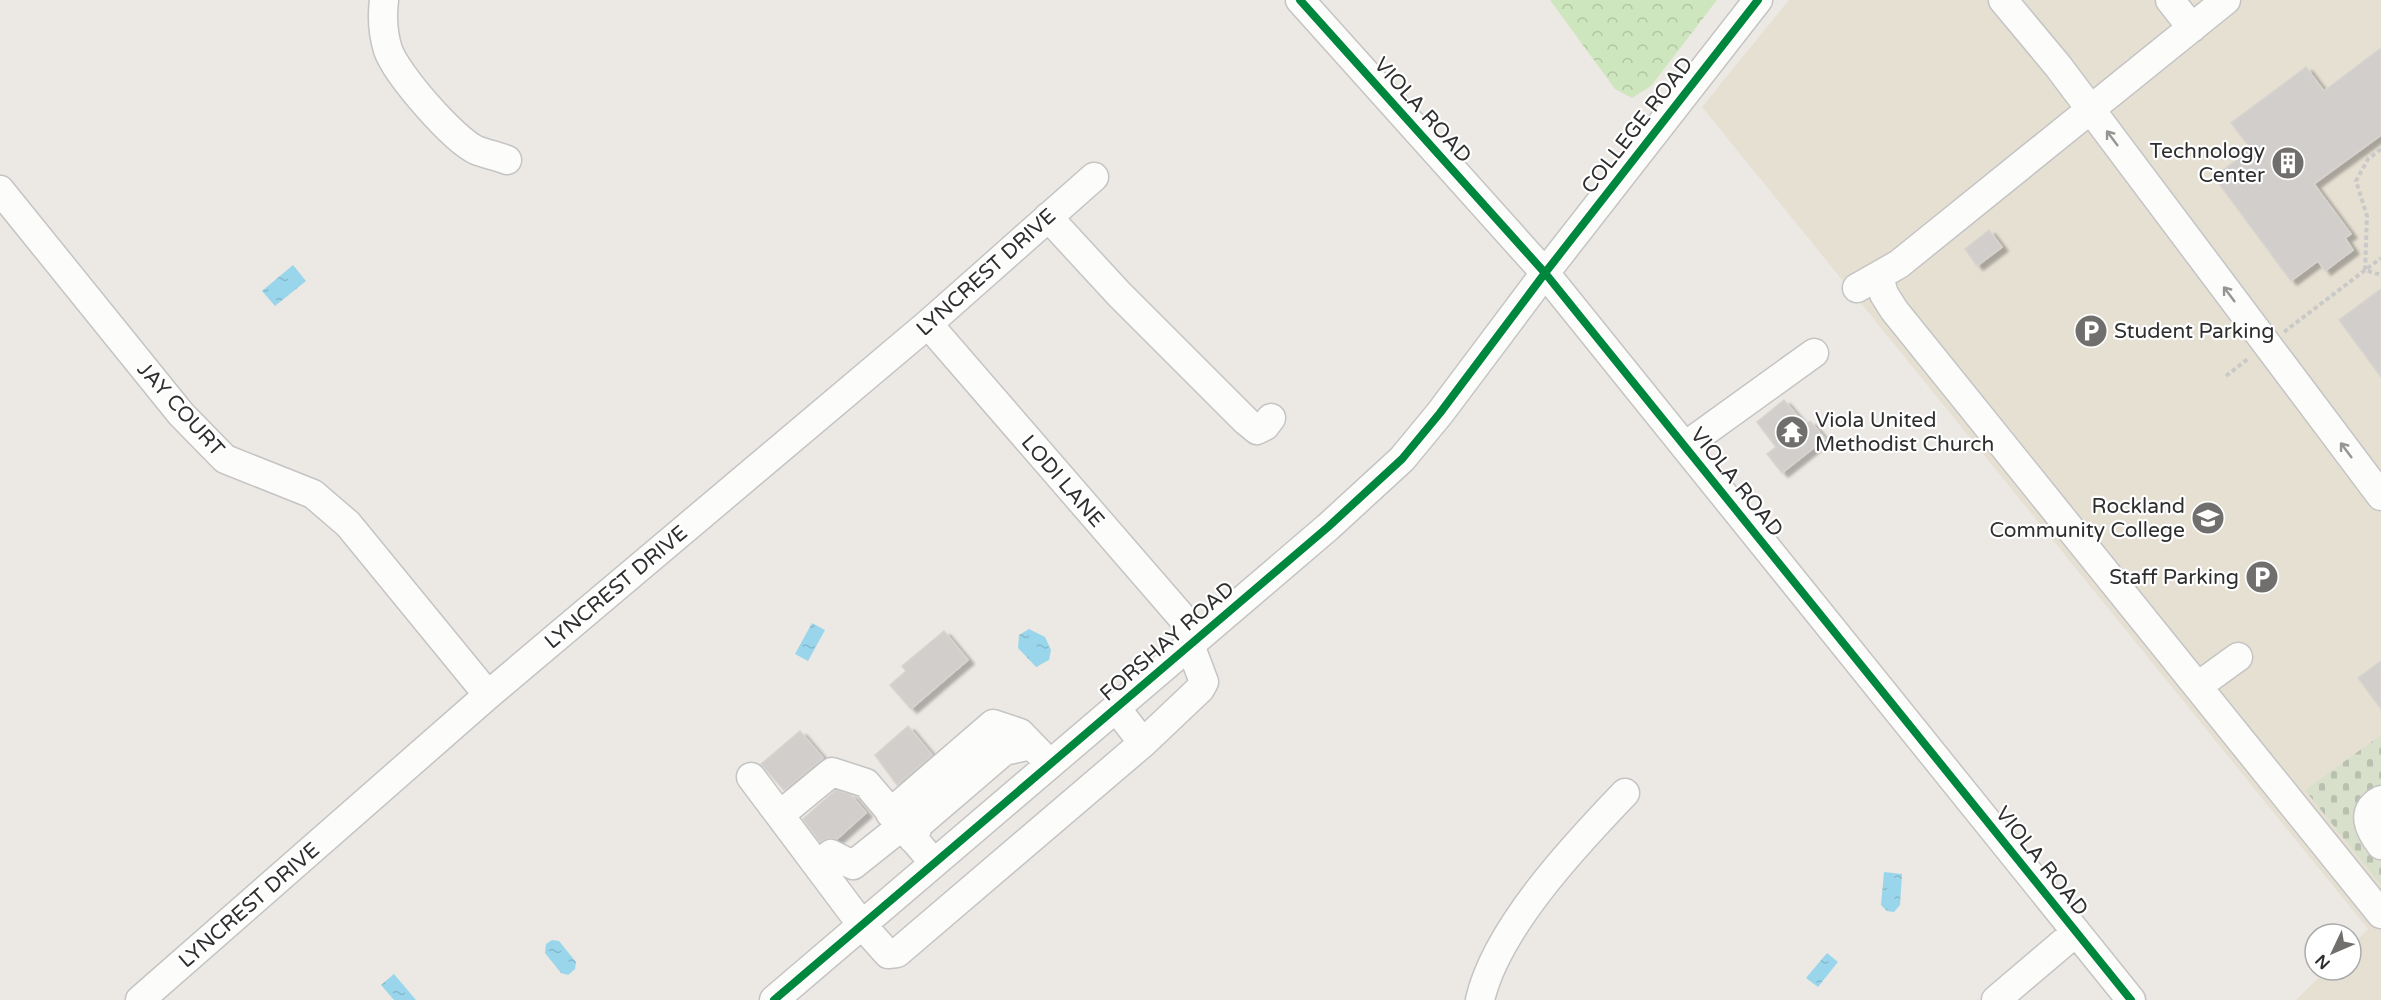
<svg xmlns="http://www.w3.org/2000/svg" width="2381" height="1000" viewBox="0 0 2381 1000" font-family="'Varela Round',sans-serif">
<style>
.education{fill:#e6e0d3}
.forest{fill:url(#forest-crowns)}
.cemetery{fill:url(#cemetery-stones)}
.water{fill:url(#water-ripples)}
.building{fill:#d1cecb;stroke:#d7d4d0;stroke-width:1.5;filter:url(#shadow)}
.lines{fill:none;stroke-linecap:round;stroke-linejoin:round}
.minor-casing{stroke:#c5c4c5;stroke-width:31}
.path{stroke:#c9c9c8;stroke-width:4;stroke-dasharray:4.5 3;stroke-linecap:butt}
.minor{stroke:#fcfcfb;stroke-width:28}
.cycleway-casing{stroke:#fff;stroke-width:11}
.cycleway{stroke:#00873e;stroke-width:8}
.oneway{stroke:#959594}
.labels{text-anchor:middle;stroke-width:4.5;stroke-linejoin:round;paint-order:stroke}
.street-label{font-size:21px;fill:#2e2e2e;stroke:#fff}
.poi-label{font-size:21px;fill:#2e2e2e;stroke:#fff;text-anchor:end}
</style>
<defs>
<pattern id="forest-crowns" width="20" height="18" patternUnits="userSpaceOnUse" patternTransform="scale(1.5)"><rect width="20" height="18" fill="#cee6be"/><path d="M2 6a3 3 0 1 1 6 0M12 15a3 3 0 1 1 6 0" fill="none" stroke="#b1c6a4"/></pattern>
<pattern id="cemetery-stones" width="16" height="16" patternUnits="userSpaceOnUse" patternTransform="scale(1.5)"><rect width="16" height="16" fill="#d8e0cc"/><path d="M2 7V4a2 2 0 0 1 4 0v3zM10 15v-3a2 2 0 0 1 4 0v3z" fill="#bac0b0"/></pattern>
<pattern id="water-ripples" width="26" height="14" patternUnits="userSpaceOnUse" patternTransform="scale(1.5)"><rect width="26" height="14" fill="#99d6ec"/><path d="M2 4q2-2 4 0t4 0M15 11q2-2 4 0t4 0" fill="none" stroke="#84b8cb"/></pattern>
<filter id="shadow"><feDropShadow dx="6" dy="4" stdDeviation="1.5" flood-color="#0004"/></filter>
</defs>
<rect width="100%" height="100%" fill="#ece8e4"/>
<path class="education" d="M1789 0H2381V1000H2296L2326 970H2351V946L2368 929 1702 107Z"/>
<path class="forest" d="M1550 0H1717L1651 86 1632 98 1615 89Z"/>
<path class="cemetery" d="M2381 735V885L2305 790Z"/>
<path class="water" d="M293 265 306 281 275 306 262 291Z
M812 623 825 630 808 661 795 654Z
M1029 629 1045 637 1051 650 1049 660 1036 667 1018 648 1019 635Z
M1884 872 1902 874 1900 905 1894 912 1887 911 1881 905Z
M552 940 559 941 576 962 575 969 568 975 561 973 545 953 546 944Z
M1827 953 1838 962 1818 987 1806 978Z
M394 974 416 1000H394L381 985Z"/>
<path class="building" d="M2381 48V135L2314 184 2351 234 2345 238 2353 250 2325 271 2318 261 2291 281 2214 177 2251 149 2231 123 2306 67 2324 91Z
M1989 230 2002 247 1977 266 1965 249Z
M2381 289V377L2339 320Z
M1784 400 1805 425 1810 421 1825 439 1782 473 1767 454 1776 447 1757 422Z
M944 631 968 660 911 709 890 685 906 671 902 666Z
M2381 661V709L2358 678Z
M908 726 932 755 897 785 875 755Z
M800 731 823 758 784 790 761 764Z
M836 790 851 795 866 813 837 839 828 838 820 842 803 819Z"/>
<g class="lines">
<g class="minor-casing">
<path id="minor" d="M384 0C382 16 383 34 388 50 397 75 453 139 476 150 486 154 497 156 507 160
M1300 0 1545 273 2131 1000
M2003 0 2058 66 2381 496
M2170 0 2192 28
M0 190 181 414 225 459 313 494 348 524 488 695
M1048 217 1119 294 1246 421 1257 430 1265 426 1271 418
M1879 277 1884 294 1894 310 2381 914
M1857 288 1899 264 2226 0
M928 324 1199 637
M1685 446 1814 353
M2198 686 2238 657
M1116 708 1143 743 1200 689 1204 682 1190 645
M751 777 862 925 888 954 897 953 1143 743
M2381 800C2359 811 2370 831 2381 845
M890 813 993 724 1020 733 1050 764
M781 814 832 772 866 783 934 863
M913 839 919 824 1004 751 1031 745
M818 865 831 854 853 865 902 826
M140 1000 488 695 928 324 1094 177
M774 1000 1328 527 1402 459 1440 413 1545 273 1758 0
M1480 1000C1496 929 1575 845 1625 793
M1996 1000 2076 932"/>
</g>
<path class="path" d="M2381 149 2368 159 2356 181 2367 216 2365 270 2381 275
M2284 332 2381 258
M2226 376 2249 358"/>
<use href="#minor" class="minor"/>
<g class="cycleway-casing">
<path id="cycleway" d="M1300 0 1545 273 2131 1000
M774 1000 1328 527 1402 459 1440 413 1545 273 1758 0"/>
</g>
<use href="#cycleway" class="cycleway"/>
</g>
<defs><path id="oneway-shaft" d="M-6 0H5M1.5-3L5.5 0L1.5 3" fill="none" stroke-width="1.6" stroke-linecap="round" stroke-linejoin="round" transform="scale(1.5)"/></defs>
<g class="oneway">
<use href="#oneway-shaft" transform="translate(2112 138) rotate(-127)"/>
<use href="#oneway-shaft" transform="translate(2229 294) rotate(-127)"/>
<use href="#oneway-shaft" transform="translate(2346 450) rotate(-127)"/>
</g>
<defs>
<g id="building-disc" transform="scale(1.725)"><circle r="9.5" fill="#706f6e" stroke="#fff"/><path d="M-4-6H4V6H1V3H-1V6H-4ZM-2.5-4.3h1.7v1.8h-1.7ZM.8-4.3h1.7v1.8H.8ZM-2.5-1h1.7V.8h-1.7ZM.8-1h1.7V.8H.8Z" fill="#fff"/></g>
<g id="parking-disc" transform="scale(1.725)"><circle r="9.5" fill="#706f6e" stroke="#fff"/><path d="M-3.5-5.5H1a3.5 3.5 0 0 1 0 7H-1V5.5H-3.5ZM-1-3.4V-.6H.8a1.4 1.4 0 0 0 0-2.8Z" fill="#fff"/></g>
<g id="temple-disc" transform="scale(1.725)"><circle r="9.5" fill="#706f6e" stroke="#fff"/><path d="M0-6L5-2H3V0L6.5 2.5H4V6H1.5V3h-3V6H-4V2.5H-6.5L-3 0V-2H-5Z" fill="#fff"/></g>
<g id="university-disc" transform="scale(1.725)"><circle r="9.5" fill="#706f6e" stroke="#fff"/><path d="M0-5L7-2L0 1L-7-2ZM-4 1L0 2.5L4 1V4Q0 6-4 4Z" fill="#fff"/></g>
</defs>
<g fill-rule="evenodd">
<use href="#building-disc" x="2288" y="163"/>
<use href="#parking-disc" x="2091" y="331"/>
<use href="#temple-disc" x="1792" y="432"/>
<use href="#university-disc" x="2208" y="518"/>
<use href="#parking-disc" x="2262" y="577"/>
</g>
<g class="labels">
<g class="street-label">
<text transform="translate(1423 110) rotate(48)" y="7">VIOLA ROAD</text>
<text transform="translate(1637 125) rotate(-52)" y="7">COLLEGE ROAD</text>
<text transform="translate(986 272) rotate(-42)" y="7">LYNCREST DRIVE</text>
<text transform="translate(181 409) rotate(48)" y="7">JAY COURT</text>
<text transform="translate(1063 481) rotate(49)" y="7">LODI LANE</text>
<text transform="translate(1737 482) rotate(51)" y="7">VIOLA ROAD</text>
<text transform="translate(616 587) rotate(-40)" y="7">LYNCREST DRIVE</text>
<text transform="translate(1167 641) rotate(-41)" y="7">FORSHAY ROAD</text>
<text transform="translate(2042 861) rotate(51)" y="7">VIOLA ROAD</text>
<text transform="translate(249 905) rotate(-41)" y="7">LYNCREST DRIVE</text>
</g>
<g class="poi-label">
<text x="2265" y="158">Technology<tspan x="2265" dy="24">Center</tspan></text>
<text x="2114" y="338" text-anchor="start">Student Parking</text>
<text x="1815" y="427" text-anchor="start">Viola United<tspan x="1815" dy="24">Methodist Church</tspan></text>
<text x="2185" y="513">Rockland<tspan x="2185" dy="24">Community College</tspan></text>
<text x="2239" y="584">Staff Parking</text>
</g>
</g>
<g transform="translate(2333 952) rotate(226)"><circle r="28" fill="#ffffff" stroke="#ababab" stroke-width="1.5"/>
<path d="M0-4.5L10 22L0 15L-10 22Z" fill="#706f6e"/>
<text y="-9" font-size="16" font-weight="bold" text-anchor="middle" fill="#2e2e2e">N</text>
</g>
</svg>
